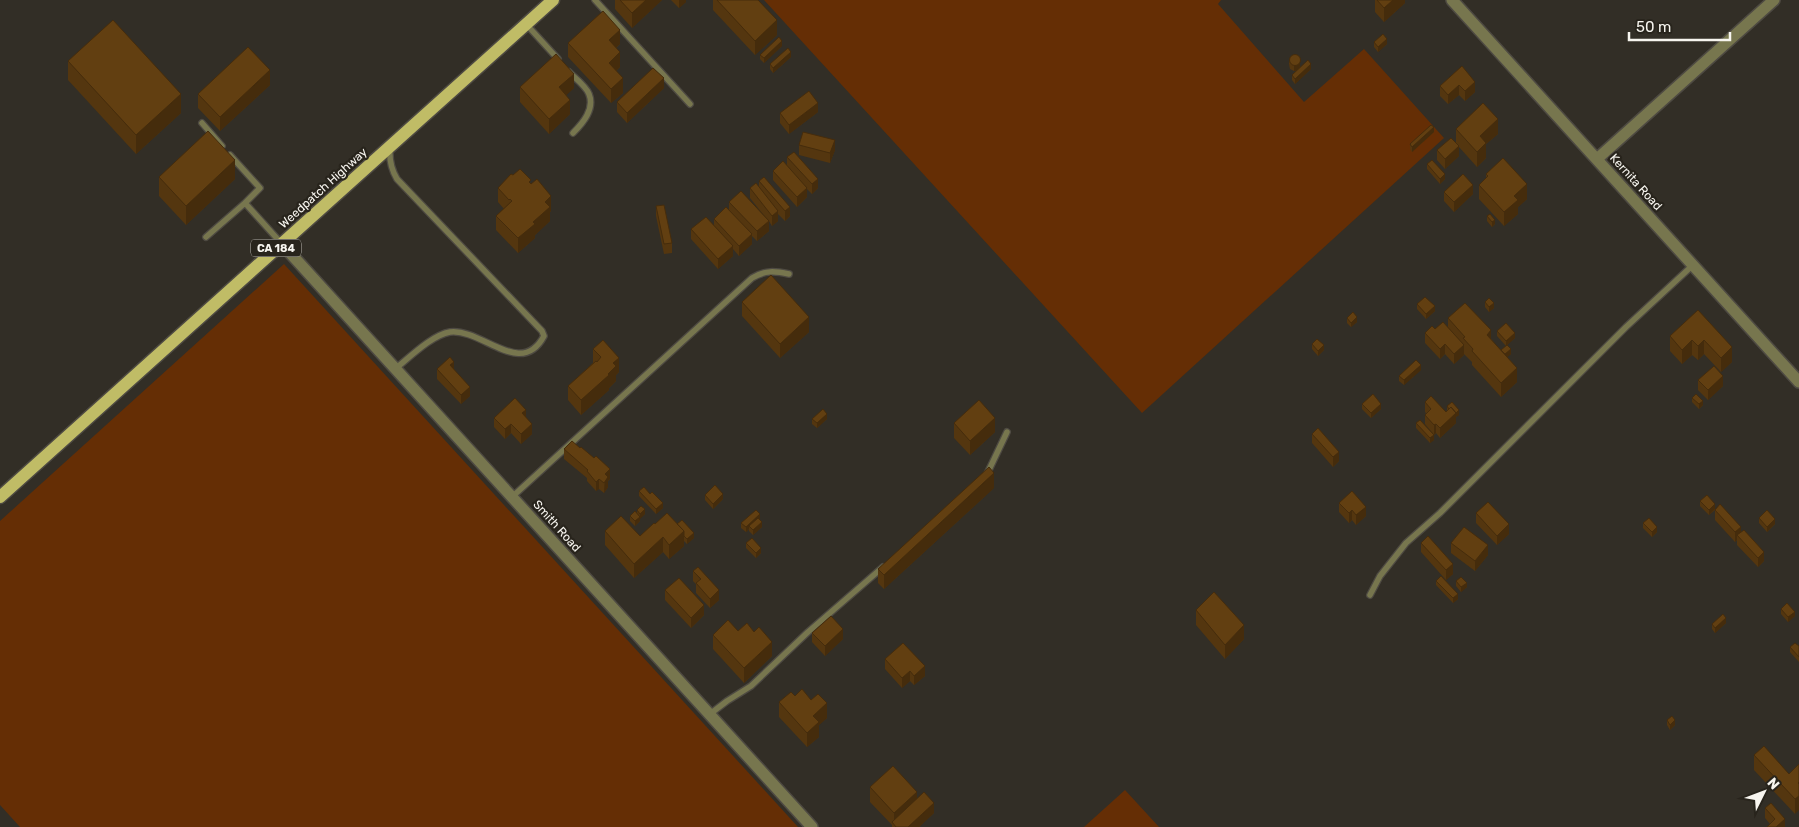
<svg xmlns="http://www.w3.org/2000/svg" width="1799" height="827" viewBox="0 0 1799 827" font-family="Rubik,sans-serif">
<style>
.green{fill:#652e05}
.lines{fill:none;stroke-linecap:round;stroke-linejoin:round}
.service-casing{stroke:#4e4a42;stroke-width:8}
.minor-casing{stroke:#4e4a42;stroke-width:14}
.primary-casing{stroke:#4e4a42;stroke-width:15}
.service{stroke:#77764e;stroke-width:5.5}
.minor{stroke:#77764e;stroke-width:11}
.primary{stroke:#c0bc66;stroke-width:12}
.wall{fill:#54360f}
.shaded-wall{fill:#452c0c}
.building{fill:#623f11;stroke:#452c0c}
.labels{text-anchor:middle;stroke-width:4.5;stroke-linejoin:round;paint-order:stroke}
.shield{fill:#28241c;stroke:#b9b6b0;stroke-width:1}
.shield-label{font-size:11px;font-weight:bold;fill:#f7f5ef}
.street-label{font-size:12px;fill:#f7f5ef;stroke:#28241c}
</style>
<rect width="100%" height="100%" fill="#322e26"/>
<path class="green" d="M764 0H1221L1218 4 1304 102 1364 49 1444 138 1142 413Z
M284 264 798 827H20L0 805V521Z
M1125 790 1159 827H1084Z"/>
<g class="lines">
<g class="service-casing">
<path id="service" d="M595 0 690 104
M526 24 558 59
M569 72C575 78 586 86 589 94 595 109 583 123 573 133
M202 123 222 146
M390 148C389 160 391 169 397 179L542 331 544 336C521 379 482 328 450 332 432 335 410 357 395 369
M230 155 260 188 245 203 282 244
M206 237 245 203
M987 474 1007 432
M512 497 752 278C765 270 775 271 789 274
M1370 595 1380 576 1406 543 1440 513 1626 327 1693 265
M710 714 727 701 751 686 808 632 883 567"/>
</g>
<g class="minor-casing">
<path id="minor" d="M1452 0 1799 382
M1597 159 1774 0
M282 244 812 827"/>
</g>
<g class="primary-casing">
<path id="primary" d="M0 497 553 0"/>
</g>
<use href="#service" class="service"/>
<use href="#minor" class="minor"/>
<use href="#primary" class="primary"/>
</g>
<path class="wall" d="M615 0H662L632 28 615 9Z
M671 0H686V2L679 8Z
M713 0H758L777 35 755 55 713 10Z
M1375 0H1405V3L1384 22 1375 12Z
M1374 42 1387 44 1378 52 1374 47Z
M568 43 620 44 616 48 620 67 616 71 623 93 611 103 568 57Z
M782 46 764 63 760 59V55Z
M791 57 773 73 770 69V64Z
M1289 59 1300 66 1298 70 1294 71 1290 69 1289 64Z
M68 61 181 113 136 154 68 80Z
M1462 66 1475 92 1465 101 1459 95 1448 104 1440 96V86Z
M1311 69 1295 84 1292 80V75Z
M270 85 220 131 198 108V94Z
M520 87 574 88 566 95 570 114 549 134 520 102Z
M664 88 627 123 617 112V102Z
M818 112 789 134 780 123V113Z
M1456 129 1498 134 1486 144V158L1477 167 1459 147V156L1445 169 1437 160V150L1456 143Z
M1434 132 1412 152 1410 149V144Z
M799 145 835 150 830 163 799 155Z
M787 157 818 188 812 194 807 189V197L797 207 773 180V171L787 166Z
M1427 164 1445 179 1440 184 1427 169Z
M1486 174 1527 199 1518 207V214L1504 226 1479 199V185L1486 178Z
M513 175 531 183 551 211 550 212V221L535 235V238L518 253 496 230V216L504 209 498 202V188Z
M159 177 235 179 186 225 159 196Z
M759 181 790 216 785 221 778 214V221L772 226 769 221V231L757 241 752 236V244L739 256 733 249V256L718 269 691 239V229L714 225V219L729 211V202L766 218 750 198V188L759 187Z
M1444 192 1473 194 1454 212 1444 201Z
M656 206 672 243V253L664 254 656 216Z
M1487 216 1495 224 1492 227 1487 221Z
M742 302 809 332 780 358 742 316Z
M1485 302 1494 308 1489 312 1485 307Z
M1417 304 1435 311 1426 319 1417 309Z
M1698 310 1732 362 1721 372 1704 354 1698 360 1692 355 1682 364 1670 351V336Z
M1347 318 1357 322 1351 327 1347 323Z
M1448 318 1491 339 1501 351 1506 346 1497 336V331L1515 338 1507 345 1511 354 1507 357 1517 382 1501 397 1472 365V362L1464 354V355L1454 364 1445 354 1440 359 1425 343V333L1435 329 1448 328Z
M1312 344 1324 350 1318 356 1312 349Z
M593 349 619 372 616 375V381L609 388V390L581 415 568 400V386L593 363Z
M437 369 470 396 461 404 437 379Z
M1421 370 1404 385 1399 381V376Z
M1698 380 1723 386 1708 400 1698 390Z
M1692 398 1703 405 1699 409 1692 402Z
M1425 402 1446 412 1447 410V406L1459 415 1456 417V423L1440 438 1436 433 1434 435 1425 424V415L1426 413 1425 412Z
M1362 404 1381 409 1371 418 1362 409Z
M526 417 532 434 521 444 511 433 505 439 494 427V418Z
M812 419H827L817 428 812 424Z
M954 423 995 432 970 455 954 438Z
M1416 423 1434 440 1430 443 1416 428Z
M1312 434 1339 461 1333 467 1312 443Z
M564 449 610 479 608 481V487L604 493 599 489 596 491 587 481V478L564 459Z
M994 488 884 589 878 583V569Z
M639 491 663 508 656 514 639 496Z
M705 495 723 499 713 509 705 500Z
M1700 501 1715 509 1741 532 1764 561 1758 567 1737 545V540L1735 542 1715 520V510L1709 515 1700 506Z
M1339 503 1366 516 1356 525 1352 520 1349 523 1339 512Z
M637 510 645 514 640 518V521L635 526 630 521V516L637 513Z
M1476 513 1509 534 1497 545 1476 523Z
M1759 518 1775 524 1767 532 1759 523Z
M760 519 759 520 762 527 753 535 749 531V529L746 532 741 528V523Z
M1643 523 1657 532 1652 537 1643 528Z
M655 524H677L694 538 687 544 684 541V546L669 559 663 552 634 578 605 545V531L640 536Z
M746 543 761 553 756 558 746 548Z
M1421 543 1453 574 1446 580 1421 552Z
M1451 543 1488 555 1475 571 1451 553Z
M693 571 719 600 710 608 696 593V584L693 581Z
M1436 581 1458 599 1453 603 1436 585Z
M1456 581 1467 587 1461 592 1456 586Z
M665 590 704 615 691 628 665 600Z
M1781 609 1795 616 1788 622 1781 614Z
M1196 610 1244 639 1225 659 1196 625Z
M1726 623 1715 633 1712 629V624Z
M738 631 772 656 744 683 713 649V635Z
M812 633 843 639 825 656 812 642Z
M1799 646V662L1790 652V647Z
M885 659 925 676 914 685 910 681 902 688 885 669Z
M795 696 827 718 819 725V737L807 747 779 717V702Z
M1667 720 1675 725 1670 730 1667 725Z
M1754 755 1789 774 1799 764 1795 814 1754 770Z
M870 787 917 799 934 813 919 827H892V825L870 802Z
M1765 808 1785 827 1770 824 1765 818Z"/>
<path class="shaded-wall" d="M646 0H662L632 28V13Z
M679 0H686V2L679 8Z
M1393 0H1405V3L1384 22V8Z
M777 20V35L755 55V41Z
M620 30V44L609 54V40Z
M1387 39V44L1378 52V47Z
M782 41V46L764 63V58Z
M620 52V67L609 78V63Z
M791 52V57L773 73V68Z
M1300 61V66L1298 70 1294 71V66Z
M1311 64V69L1295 84V79Z
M270 70V85L220 131V117Z
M574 74V88L559 102V87Z
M623 78V93L611 103V89Z
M664 78V88L627 123V113Z
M1475 82V92L1465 101V91Z
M1459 85V95L1448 104V95Z
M181 94V113L136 154V135Z
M570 100V114L549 134V119Z
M818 103V112L789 134V125Z
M1498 119V134L1486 144V158L1477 167V152L1480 136Z
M1434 127V132L1412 152V147Z
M835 140V150L830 163V153Z
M1459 146V156L1445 169V159Z
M235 160V179L186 225V206Z
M1445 174V179L1440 184V179Z
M818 179V188L812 194V184Z
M1527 184V199L1518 207V214L1504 226V212L1514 196Z
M1473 185V194L1454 212V202Z
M807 188V197L797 207V197Z
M551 196V211L550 212V221L535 235V238L518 253V238L533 222 545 202Z
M790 207V216L785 221V211Z
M778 211V221L772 226V216Z
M1495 220V224L1492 227V222Z
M769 221V231L757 241V231Z
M752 234V244L739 256V246Z
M733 246V256L718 269V259Z
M1494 303V308L1489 312V307Z
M1435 306V311L1426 319V314Z
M809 317V332L780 358V344Z
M1357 317V322L1351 327V323Z
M1491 330V345L1487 335Z
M1515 333V338L1506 346V341Z
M1692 340V355L1682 364V350Z
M1704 340V354L1698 360V346Z
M1445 344V354L1440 359V349Z
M1324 345V350L1318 356V351Z
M1464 345V355L1454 364V354Z
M1732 347V362L1721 372V358Z
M1511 349V354L1505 359V354Z
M619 358V372L616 375V381L609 388V390L581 415V400L608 374 613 363Z
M454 362V371L450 365Z
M1421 365V370L1404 385V380Z
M1517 368V382L1501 397V383Z
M1723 376V386L1708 400V390Z
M470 387V396L461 404V395Z
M1703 401V405L1699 409V404Z
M1381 404V409L1371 418V413Z
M526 410V419L522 413Z
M1459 410V415L1456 417V423L1440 438V428Z
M827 414V419L817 428V423Z
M995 418V432L970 455V441Z
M511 424V433L505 439V429Z
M532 424V434L521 444V434Z
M1436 424V433L1434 435V425Z
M1434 435V440L1430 443V438Z
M1339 452V461L1333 467V457Z
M610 469V479L608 481V487L604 493 605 474Z
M994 473V488L884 589V575Z
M599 479V489L596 491V482Z
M723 494V499L713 509V504Z
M663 503V508L656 514V509Z
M1715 504V509L1709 515V510Z
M1366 507V516L1356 525V515Z
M645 509V514L640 519V514Z
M1352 510V520L1349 523V513Z
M760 514V519L750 528 749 526V529L746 532V527Z
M640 517V521L635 526V521Z
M1775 519V524L1767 532V527Z
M762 522V527L753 535V530Z
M1509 524V534L1497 545V536Z
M1657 527V532L1652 537V532Z
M1741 527V536L1737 535V540L1735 542V532Z
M684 531V546L669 559V545Z
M694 533V538L687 544V539Z
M663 537V552L634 578V564Z
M1488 545V555L1475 571V561Z
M761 548V553L756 558V553Z
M1764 552V561L1758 567V558Z
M1453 564V574L1446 580V570Z
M1467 583V587L1461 592V587Z
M719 590V600L710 608V599Z
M1458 594V599L1453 603V598Z
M704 605V615L691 628V618Z
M1795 612V616L1788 622V617Z
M1726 618V623L1715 633V628Z
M1244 625V639L1225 659V645Z
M843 629V639L825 656V646Z
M772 642V656L744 683V668Z
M925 666V676L914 685V676Z
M910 671V681L902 688V678Z
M827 703V718L819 725V737L807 747V733L813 716Z
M1675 720V725L1670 730V725Z
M1799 782V810L1795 814V799L1798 783Z
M917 792V806L894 825V813Z
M934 803V813L919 827H908Z
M1785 819V827H1776Z"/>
<path class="building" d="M620 0H646L632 13Z
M717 0H758L777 20 755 41Z
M1377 0H1393L1384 8Z
M603 11 620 30 609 40 620 52 609 63 623 78 611 89 568 43Z
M113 20 181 94 136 135 68 61Z
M1383 34 1387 39 1378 47 1374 42Z
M779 37 782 41 764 58 760 55Z
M248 47 270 70 220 117 198 94Z
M788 48 791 52 773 68 770 64Z
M556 54 574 74 559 87 570 100 549 119 520 87Z
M1289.5 60a5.5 5.5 0 1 1 11 0a5.5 5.5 0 1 1-11 0Z
M1308 60 1311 64 1295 79 1292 75Z
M1462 66 1475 82 1465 91 1459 85 1448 95 1440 86Z
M653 68 664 78 627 113 617 102Z
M809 91 818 103 789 125 780 113Z
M1483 103 1498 119 1480 136 1486 143 1477 152 1456 129Z
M1431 125 1434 127 1412 147 1410 144Z
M208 131 235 160 186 206 159 177Z
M803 132 835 140 830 153 799 145Z
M1451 138 1459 146 1445 159 1437 150Z
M794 152 818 179 812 184 787 157Z
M1503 158 1527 184 1514 196 1518 200 1504 212 1479 185 1488 176 1486 174Z
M1432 160 1445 174 1440 179 1427 164Z
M783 161 807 188 797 197 773 171Z
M520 169 531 180 529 182 531 184 537 179 551 196 545 202 550 207 533 222 535 224 518 238 496 216 512 201 510 199 509 200 498 188 511 174 513 175Z
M1463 174 1473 185 1454 202 1444 192Z
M764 177 790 207 785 211 759 181Z
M756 183 778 211 772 216 750 188Z
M741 191 769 221 757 231 729 202Z
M664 205 672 243 664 244 656 206Z
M726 207 752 234 739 246 714 219Z
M1490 214 1495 220 1492 222 1487 216Z
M706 217 733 246 718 259 691 229Z
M771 275 809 317 780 344 742 302Z
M1425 297 1435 306 1426 314 1417 304Z
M1489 298 1494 303 1489 307 1485 302Z
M1465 303 1491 330 1487 335 1517 368 1501 383 1472 351 1473 349 1463 338 1465 337 1448 318Z
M1698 310 1732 347 1721 358 1704 340 1698 346 1692 340 1682 350 1670 336Z
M1353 312 1357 317 1351 323 1347 318Z
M1443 322 1464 345 1454 354 1445 344 1440 349 1425 333 1432 326 1435 329Z
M1506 323 1515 333 1506 341 1497 331Z
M1317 339 1324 345 1318 351 1312 344Z
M603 340 619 358 613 363 616 366 608 374 609 375 581 400 568 386 596 361 597 362 601 357 593 349Z
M1507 345 1511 349 1505 354 1501 350Z
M450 357 454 362 450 365 470 387 461 395 437 369Z
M1416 360 1421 365 1404 380 1399 376Z
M1714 366 1723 376 1708 390 1698 380Z
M1373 394 1381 404 1371 413 1362 404Z
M1696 394 1703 401 1699 404 1692 398Z
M1431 396 1446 412 1451 407 1456 413 1440 428 1436 424 1434 425 1425 415 1431 409 1425 402Z
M515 398 526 410 522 413 532 424 521 434 511 424 505 429 494 418Z
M979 400 995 418 970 441 954 423Z
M1452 402 1459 410 1456 413 1451 407 1449 409 1447 406Z
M823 409 827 414 817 423 812 419Z
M1420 420 1434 435 1430 438 1416 423Z
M1318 428 1339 452 1333 457 1312 434Z
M572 441 580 448 581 447 594 458 596 456 610 469 605 474 608 477 604 483 599 479 596 482 587 471 588 470 564 449Z
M989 467 994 473 884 575 878 569Z
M715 485 723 494 713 504 705 495Z
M644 487 650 494 652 492 663 503 656 509 639 491Z
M1352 491 1366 507 1356 515 1352 510 1349 513 1339 503Z
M1707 495 1715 504 1709 510 1700 501Z
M1488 502 1509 524 1497 536 1476 513Z
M1720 504 1741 527 1735 532 1715 510Z
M641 506 645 509 640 514 637 510Z
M756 510 760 514 746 527 741 523Z
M1767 510 1775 519 1767 527 1759 518Z
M635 511 640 517 635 521 630 516Z
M667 513 684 531 669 545 663 537 634 564 605 531 621 516 640 536 654 523 655 524Z
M758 518 762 522 753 530 749 526Z
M1649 518 1657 527 1652 532 1643 523Z
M682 520 694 533 687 539 684 536V531L677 524Z
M1464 527 1488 545 1475 561 1451 543Z
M1744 530 1764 552 1758 558 1737 535Z
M1428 536 1453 564 1446 570 1421 543Z
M752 538 761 548 756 553 746 543Z
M698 567 719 590 710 599 696 583 701 579 693 571Z
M1441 576 1458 594 1453 598 1436 581Z
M1461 577 1467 583 1461 587 1456 581Z
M679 578 704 605 691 618 665 590Z
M1214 592 1244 625 1225 645 1196 610Z
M1787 603 1795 612 1788 617 1781 609Z
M1723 614 1726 618 1715 628 1712 624Z
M831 616 843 629 825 646 812 633Z
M728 620 738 631 747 623 754 632 759 627 772 642 744 668 713 635Z
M903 643 925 666 914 676 910 671 902 678 885 659Z
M1795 643 1799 646V657L1790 647Z
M802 689 811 700 818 694 827 703 813 716 819 722 807 733 779 702 791 692 795 696Z
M1672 716 1675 720 1670 725 1667 720Z
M1764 746 1789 774 1799 764V782L1798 783 1799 784V796L1795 799 1754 755Z
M893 766 917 792 894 813 870 787Z
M924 792 934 803 908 827H896L892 822Z
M1771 803 1785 819 1776 827H1767L1775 819 1765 808Z"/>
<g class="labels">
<rect class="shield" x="251" y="239.5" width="50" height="17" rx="4"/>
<g class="shield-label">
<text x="276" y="252">CA 184</text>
</g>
<g class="street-label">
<text transform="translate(1636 182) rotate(48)" y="4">Kernita Road</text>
<text transform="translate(323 188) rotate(-42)" y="4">Weedpatch Highway</text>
<text transform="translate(557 526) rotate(48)" y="4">Smith Road</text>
</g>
</g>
<g transform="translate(1764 792) rotate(48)" stroke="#28241c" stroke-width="4" paint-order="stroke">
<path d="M0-4L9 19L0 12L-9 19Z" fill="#f7f5ef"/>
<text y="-8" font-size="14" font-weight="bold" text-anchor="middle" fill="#f7f5ef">N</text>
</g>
<path d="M1629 32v8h101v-8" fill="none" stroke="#f7f5ef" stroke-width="2.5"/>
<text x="1636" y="32" font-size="15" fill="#f7f5ef" stroke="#28241c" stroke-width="4" paint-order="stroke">50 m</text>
</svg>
